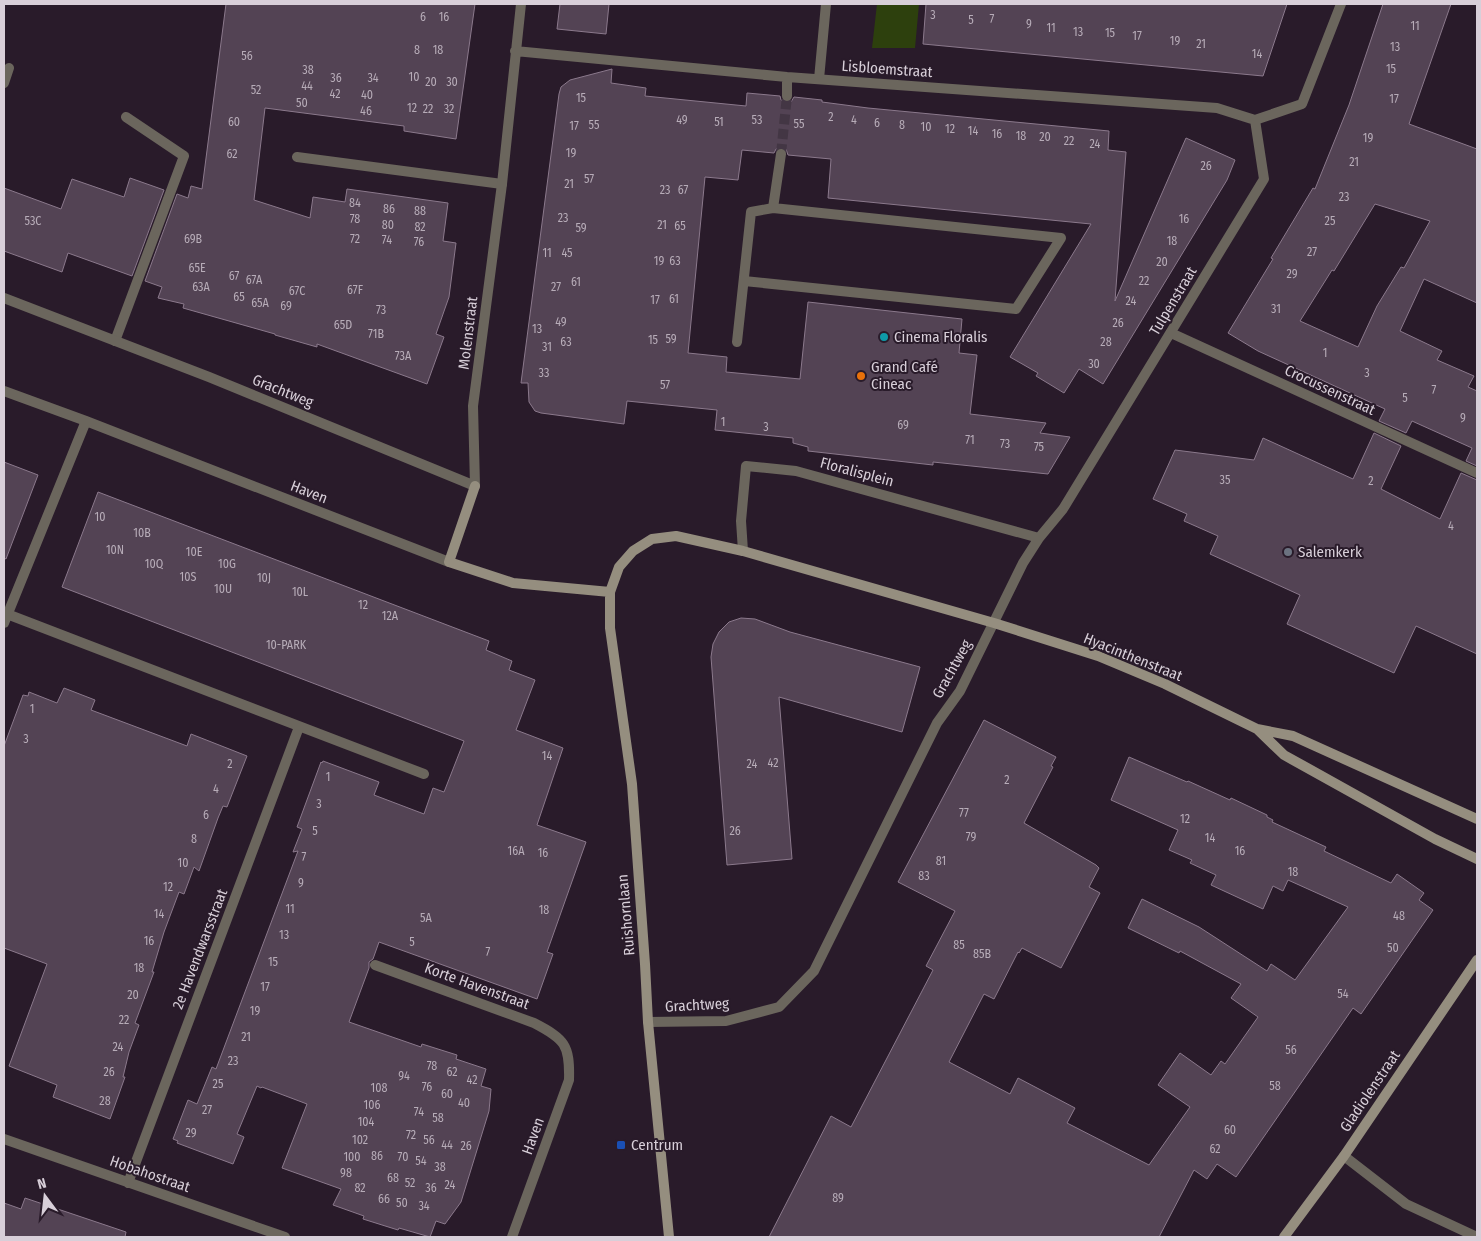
<svg xmlns="http://www.w3.org/2000/svg" width="1481" height="1241" viewBox="0 0 1481 1241" font-family="'Fira Sans Condensed',sans-serif">
<style>
.green{fill:#2d400d}
.building{fill:#534354;stroke:#8b798c;fill-rule:evenodd}
.lines{fill:none;stroke-linecap:round;stroke-linejoin:round}
.street-tunnel{stroke:#433644;stroke-width:10;stroke-dasharray:10 5;stroke-linecap:butt}
.lane{stroke:#6b665d;stroke-width:10}
.street{stroke:#6b665d;stroke-width:10}
.secondary{stroke:#958e7f;stroke-width:10}
.culture-dot{fill:#0f9aa8;stroke:#291b2a;stroke-width:2}
.food-dot{fill:#e8710a;stroke:#291b2a;stroke-width:2}
.worship-dot{fill:#6b7280;stroke:#291b2a;stroke-width:2}
.transit-dot{fill:#1a4fb4;stroke:#291b2a;stroke-width:2}
.labels{text-anchor:middle;stroke-width:4;stroke-linejoin:round;paint-order:stroke}
.number-label{font-size:12px;fill:#b7acb8}
.street-label{font-size:15px;fill:#d8cfd9;stroke:#291b2a}
.poi-label{font-size:15px;fill:#d8cfd9;stroke:#291b2a;text-anchor:start}
</style>
<rect width="100%" height="100%" fill="#291b2a"/>
<path class="green" d="M877 4H919L915 48H872Z"/>
<path class="building" d="M226 4H475L456 139 404 131V126L265 108 254 200 310 218 313 197 345 202 347 189 448 203 443 241 456 243 449 297 436 334 444 337 427 384 317 344V347L275 335V334L183 308 184 304 158 298 162 287 145 281 177 194 188 198 191 186 202 189Z
M560 4H609L606 34 557 29Z
M926 4H1287L1263 76 923 44Z
M1383 4H1451L1409 124 1477 149V303L1424 279 1400 331 1442 351 1437 360 1474 376 1468 387 1477 391V466L1466 461 1472 448 1412 421 1406 433 1379 421 1385 409 1258 351 1228 333 1273 259 1271 258 1313 188 1315 189 1349 105ZM1375 204 1430 221 1404 268 1401 267 1377 306 1358 347 1300 321 1332 270 1334 271Z
M612 69 611 83 646 88 645 96 746 106 747 93 780 96 781 100 787 103 791 102 794 97 822 100V102L868 108 1109 131 1108 150 1126 152 1115 301 1186 138 1235 160 1227 180 1103 384 1079 369 1064 393 1036 376 1038 373 1010 357 1091 224 828 198 831 159 788 155 786 149 782 147 776 149 774 153 742 150 738 180 705 177 688 353 727 357 726 372 800 379 808 302 962 319 959 353 977 355 970 414 1046 423 1040 433 1070 437 1048 474 933 462V465L808 451V447L793 443V438L715 430 717 410 627 401 624 424 541 413 535 411 529 402 528 383H521L559 94 561 87 570 80Z
M130 178 164 190 132 276 68 253 62 272 4 251V188L61 209 72 179 124 197Z
M1374 433 1401 446 1381 489 1440 519 1461 473 1477 480V654L1416 626 1394 673 1287 624 1300 595 1210 554 1218 536 1184 521 1187 514 1153 499 1175 450 1254 460 1263 438 1353 479Z
M4 462 38 475 6 559 4 558Z
M98 492 489 641 486 650 512 661 509 670 535 680 516 730 563 748 537 825 586 842 547 952 553 954 537 999 379 942 373 959 369 962V968L349 1022 421 1047 422 1044 457 1055 456 1059 486 1069 481 1086 491 1089 489 1111 461 1202 445 1224 436 1221 430 1237 399 1228 398 1230 363 1219 364 1216 333 1205 341 1189 282 1168 307 1104 262 1087 261 1088 257 1086 237 1134 244 1137 233 1164 177 1143 178 1141 173 1139 188 1100 197 1104 212 1067 216 1069 298 851 293 852 302 829 297 827 321 762 322 763 323 761 379 782 374 795 424 814 433 788 444 792 464 741 62 587Z
M741 618 755 619 790 632 920 667 902 732 779 697 792 859 727 865 711 657 713 644 719 632 729 622Z
M64 688 95 700 91 710 187 746 191 734 247 756 227 807 223 806 218 818 199 871 194 867 184 894 179 892 164 932 152 972H154L135 1023 139 1025 129 1052 123 1077H125L110 1119 53 1097 57 1085 9 1066 47 964 4 948V746L23 695 28 696 29 692 57 703Z
M984 720 1056 757 1051 766 1053 767 1024 823 1096 865 1099 868 1089 887 1100 893 1061 968 1022 948 1019 953 1018 952 994 999 984 994 949 1062 1010 1094 1018 1078 1075 1108 1067 1123 1149 1165 1190 1107 1158 1085 1180 1053 1211 1075 1221 1061 1225 1064 1258 1017 1231 998 1241 984 1180 951 1179 953 1128 928 1142 899 1199 927 1267 971 1271 964 1295 980 1348 907 1288 880 1283 891 1273 886 1263 909 1211 885 1216 875 1190 863 1192 860 1169 850 1178 830 1111 800 1129 757 1187 782 1188 781 1230 800 1231 798 1267 815V817L1273 820 1272 822 1326 847 1324 851 1391 883 1397 874 1424 893 1419 900 1433 910 1361 1014 1353 1008 1236 1177 1217 1164 1207 1179 1194 1170 1159 1237H769L831 1116 851 1127 933 970 926 966 955 911 898 882Z
M25 1198 126 1232 125 1237H4V1203L21 1209Z"/>
<g class="lines">
<path class="street-tunnel" d="M781 154 787 96"/>
<path class="lane" d="M4 83 9 68
M297 157 502 184
M115 341 184 156 126 117"/>
<path class="street" d="M515 51 787 77 1217 108 1255 120
M819 79 826 4
M787 96V77
M1255 120 1302 104 1341 4
M773 208 781 154
M4 298 209 377 475 486 473 406 502 184 521 4
M1171 333 1477 473
M737 342 751 212 773 208 1061 238 1016 309 744 281
M4 391 86 421 449 562
M743 551 741 521 746 466 796 471 1039 538
M7 614 424 774
M4 623 86 421
M375 965 534 1023C565 1039 570 1045 569 1080L512 1237
M648 1022 726 1021 779 1007 814 971 937 723 960 691 1023 563 1039 538 1063 509 1264 179 1255 120
M4 1139 285 1237
M1344 1156 1406 1204 1477 1237
M128 1183 299 727"/>
<path class="secondary" d="M475 486 449 562 513 583 610 592
M1258 730 1284 755 1435 839 1477 859
M669 1237 648 1022 645 964 632 784 610 628V592L619 567 633 551 652 539 676 536 743 551 994 623 1098 656 1165 684 1257 729 1293 736 1477 819
M1284 1237 1344 1156 1477 960"/>
</g>
<circle class="culture-dot" cx="884" cy="337" r="5"/>
<circle class="food-dot" cx="861" cy="376" r="5"/>
<circle class="worship-dot" cx="1288" cy="552" r="5"/>
<rect class="transit-dot" x="616" y="1140" width="10" height="10" rx="2.5"/>
<g class="labels">
<g class="number-label">
<text x="933" y="19">3</text>
<text x="423" y="21">6</text>
<text x="444" y="21">16</text>
<text x="992" y="23">7</text>
<text x="971" y="24">5</text>
<text x="1029" y="28">9</text>
<text x="1415" y="30">11</text>
<text x="1051" y="32">11</text>
<text x="1078" y="36">13</text>
<text x="1110" y="37">15</text>
<text x="1137" y="40">17</text>
<text x="1175" y="45">19</text>
<text x="1201" y="48">21</text>
<text x="1395" y="51">13</text>
<text x="417" y="54">8</text>
<text x="438" y="54">18</text>
<text x="1257" y="58">14</text>
<text x="247" y="60">56</text>
<text x="1391" y="73">15</text>
<text x="308" y="74">38</text>
<text x="414" y="81">10</text>
<text x="336" y="82">36</text>
<text x="373" y="82">34</text>
<text x="431" y="86">20</text>
<text x="452" y="86">30</text>
<text x="307" y="90">44</text>
<text x="256" y="94">52</text>
<text x="335" y="98">42</text>
<text x="367" y="99">40</text>
<text x="581" y="102">15</text>
<text x="1394" y="103">17</text>
<text x="302" y="107">50</text>
<text x="412" y="112">12</text>
<text x="428" y="113">22</text>
<text x="449" y="113">32</text>
<text x="366" y="115">46</text>
<text x="831" y="121">2</text>
<text x="682" y="124">49</text>
<text x="757" y="124">53</text>
<text x="854" y="124">4</text>
<text x="234" y="126">60</text>
<text x="719" y="126">51</text>
<text x="877" y="127">6</text>
<text x="799" y="128">55</text>
<text x="594" y="129">55</text>
<text x="902" y="129">8</text>
<text x="574" y="130">17</text>
<text x="926" y="131">10</text>
<text x="950" y="133">12</text>
<text x="973" y="135">14</text>
<text x="997" y="138">16</text>
<text x="1021" y="140">18</text>
<text x="1045" y="141">20</text>
<text x="1368" y="142">19</text>
<text x="1069" y="145">22</text>
<text x="1095" y="148">24</text>
<text x="571" y="157">19</text>
<text x="232" y="158">62</text>
<text x="1354" y="166">21</text>
<text x="1206" y="170">26</text>
<text x="589" y="183">57</text>
<text x="569" y="188">21</text>
<text x="665" y="194">23</text>
<text x="683" y="194">67</text>
<text x="1344" y="201">23</text>
<text x="355" y="207">84</text>
<text x="389" y="213">86</text>
<text x="420" y="215">88</text>
<text x="563" y="222">23</text>
<text x="355" y="223">78</text>
<text x="1184" y="223">16</text>
<text x="33" y="225">53C</text>
<text x="1330" y="225">25</text>
<text x="388" y="229">80</text>
<text x="662" y="229">21</text>
<text x="680" y="230">65</text>
<text x="420" y="231">82</text>
<text x="581" y="232">59</text>
<text x="193" y="243">69B</text>
<text x="355" y="243">72</text>
<text x="387" y="244">74</text>
<text x="1172" y="245">18</text>
<text x="419" y="246">76</text>
<text x="1312" y="256">27</text>
<text x="547" y="257">11</text>
<text x="567" y="257">45</text>
<text x="659" y="265">19</text>
<text x="675" y="265">63</text>
<text x="1162" y="266">20</text>
<text x="197" y="272">65E</text>
<text x="1292" y="278">29</text>
<text x="234" y="280">67</text>
<text x="254" y="284">67A</text>
<text x="1144" y="285">22</text>
<text x="576" y="286">61</text>
<text x="201" y="291">63A</text>
<text x="556" y="291">27</text>
<text x="355" y="294">67F</text>
<text x="297" y="295">67C</text>
<text x="239" y="301">65</text>
<text x="674" y="303">61</text>
<text x="655" y="304">17</text>
<text x="1131" y="305">24</text>
<text x="260" y="307">65A</text>
<text x="286" y="310">69</text>
<text x="1276" y="313">31</text>
<text x="381" y="314">73</text>
<text x="561" y="326">49</text>
<text x="1118" y="327">26</text>
<text x="343" y="329">65D</text>
<text x="537" y="333">13</text>
<text x="376" y="338">71B</text>
<text x="671" y="343">59</text>
<text x="653" y="344">15</text>
<text x="566" y="346">63</text>
<text x="1106" y="346">28</text>
<text x="547" y="351">31</text>
<text x="1325" y="357">1</text>
<text x="403" y="360">73A</text>
<text x="1094" y="368">30</text>
<text x="544" y="377">33</text>
<text x="1367" y="377">3</text>
<text x="665" y="389">57</text>
<text x="1434" y="394">7</text>
<text x="1405" y="402">5</text>
<text x="1463" y="422">9</text>
<text x="723" y="426">1</text>
<text x="903" y="429">69</text>
<text x="766" y="431">3</text>
<text x="970" y="444">71</text>
<text x="1005" y="448">73</text>
<text x="1039" y="451">75</text>
<text x="1225" y="484">35</text>
<text x="1371" y="485">2</text>
<text x="100" y="521">10</text>
<text x="1451" y="530">4</text>
<text x="142" y="537">10B</text>
<text x="115" y="554">10N</text>
<text x="194" y="556">10E</text>
<text x="154" y="568">10Q</text>
<text x="227" y="568">10G</text>
<text x="188" y="581">10S</text>
<text x="264" y="582">10J</text>
<text x="223" y="593">10U</text>
<text x="300" y="596">10L</text>
<text x="363" y="609">12</text>
<text x="390" y="620">12A</text>
<text x="286" y="649">10-PARK</text>
<text x="32" y="713">1</text>
<text x="26" y="743">3</text>
<text x="547" y="760">14</text>
<text x="773" y="767">42</text>
<text x="230" y="768">2</text>
<text x="752" y="768">24</text>
<text x="328" y="781">1</text>
<text x="1007" y="784">2</text>
<text x="216" y="793">4</text>
<text x="319" y="808">3</text>
<text x="964" y="817">77</text>
<text x="206" y="819">6</text>
<text x="1185" y="823">12</text>
<text x="315" y="835">5</text>
<text x="735" y="835">26</text>
<text x="971" y="841">79</text>
<text x="1210" y="842">14</text>
<text x="194" y="843">8</text>
<text x="516" y="855">16A</text>
<text x="1240" y="855">16</text>
<text x="543" y="857">16</text>
<text x="304" y="861">7</text>
<text x="941" y="865">81</text>
<text x="183" y="867">10</text>
<text x="1293" y="876">18</text>
<text x="924" y="880">83</text>
<text x="301" y="887">9</text>
<text x="168" y="891">12</text>
<text x="290" y="913">11</text>
<text x="544" y="914">18</text>
<text x="159" y="918">14</text>
<text x="1399" y="920">48</text>
<text x="426" y="922">5A</text>
<text x="284" y="939">13</text>
<text x="149" y="945">16</text>
<text x="412" y="946">5</text>
<text x="959" y="949">85</text>
<text x="1393" y="952">50</text>
<text x="488" y="956">7</text>
<text x="982" y="958">85B</text>
<text x="273" y="966">15</text>
<text x="139" y="972">18</text>
<text x="265" y="991">17</text>
<text x="1343" y="998">54</text>
<text x="133" y="999">20</text>
<text x="255" y="1015">19</text>
<text x="124" y="1024">22</text>
<text x="246" y="1041">21</text>
<text x="118" y="1051">24</text>
<text x="1291" y="1054">56</text>
<text x="233" y="1065">23</text>
<text x="432" y="1070">78</text>
<text x="109" y="1076">26</text>
<text x="452" y="1076">62</text>
<text x="404" y="1080">94</text>
<text x="472" y="1084">42</text>
<text x="218" y="1088">25</text>
<text x="1275" y="1090">58</text>
<text x="427" y="1091">76</text>
<text x="379" y="1092">108</text>
<text x="447" y="1098">60</text>
<text x="105" y="1105">28</text>
<text x="464" y="1107">40</text>
<text x="372" y="1109">106</text>
<text x="207" y="1114">27</text>
<text x="419" y="1116">74</text>
<text x="438" y="1122">58</text>
<text x="366" y="1126">104</text>
<text x="1230" y="1134">60</text>
<text x="191" y="1137">29</text>
<text x="411" y="1139">72</text>
<text x="360" y="1144">102</text>
<text x="429" y="1144">56</text>
<text x="447" y="1149">44</text>
<text x="466" y="1150">26</text>
<text x="1215" y="1153">62</text>
<text x="377" y="1160">86</text>
<text x="352" y="1161">100</text>
<text x="403" y="1161">70</text>
<text x="421" y="1165">54</text>
<text x="440" y="1171">38</text>
<text x="346" y="1177">98</text>
<text x="393" y="1182">68</text>
<text x="410" y="1187">52</text>
<text x="450" y="1189">24</text>
<text x="360" y="1192">82</text>
<text x="431" y="1192">36</text>
<text x="838" y="1202">89</text>
<text x="384" y="1203">66</text>
<text x="402" y="1207">50</text>
<text x="424" y="1210">34</text>
</g>
<g class="street-label">
<text transform="translate(887 69) rotate(4)" y="5">Lisbloemstraat</text>
<text transform="translate(1173 301) rotate(-59)" y="5">Tulpenstraat</text>
<text transform="translate(468 333) rotate(-83)" y="5">Molenstraat</text>
<text transform="translate(1330 390) rotate(25)" y="5">Crocussenstraat</text>
<text transform="translate(283 391) rotate(22)" y="5">Grachtweg</text>
<text transform="translate(857 472) rotate(15)" y="5">Floralisplein</text>
<text transform="translate(309 492) rotate(21)" y="5">Haven</text>
<text transform="translate(1133 657) rotate(22)" y="5">Hyacinthenstraat</text>
<text transform="translate(952 669) rotate(-61)" y="5">Grachtweg</text>
<text transform="translate(626 915) rotate(-95)" y="5">Ruishornlaan</text>
<text transform="translate(200 949) rotate(-69)" y="5">2e Havendwarsstraat</text>
<text transform="translate(477 986) rotate(20)" y="5">Korte Havenstraat</text>
<text transform="translate(697 1005) rotate(-3)" y="5">Grachtweg</text>
<text transform="translate(1370 1091) rotate(-56)" y="5">Gladiolenstraat</text>
<text transform="translate(533 1136) rotate(-70)" y="5">Haven</text>
<text transform="translate(150 1174) rotate(19)" y="5">Hobahostraat</text>
</g>
<g class="poi-label">
<text x="894" y="342">Cinema Floralis</text>
<text x="871" y="372">Grand Café<tspan x="871" dy="17">Cineac</tspan></text>
<text x="1298" y="557">Salemkerk</text>
<text x="631" y="1150">Centrum</text>
</g>
</g>
<rect width="1481" height="1241" fill="none" stroke="#d8cfd9" stroke-width="10"/>
<g transform="translate(45 1196) rotate(345)" stroke="#291b2a" stroke-width="4" paint-order="stroke">
<path d="M0-4L9 19L0 12L-9 19Z" fill="#d8cfd9"/>
<text y="-8" font-size="14" font-weight="bold" text-anchor="middle" fill="#d8cfd9">N</text>
</g>
</svg>
